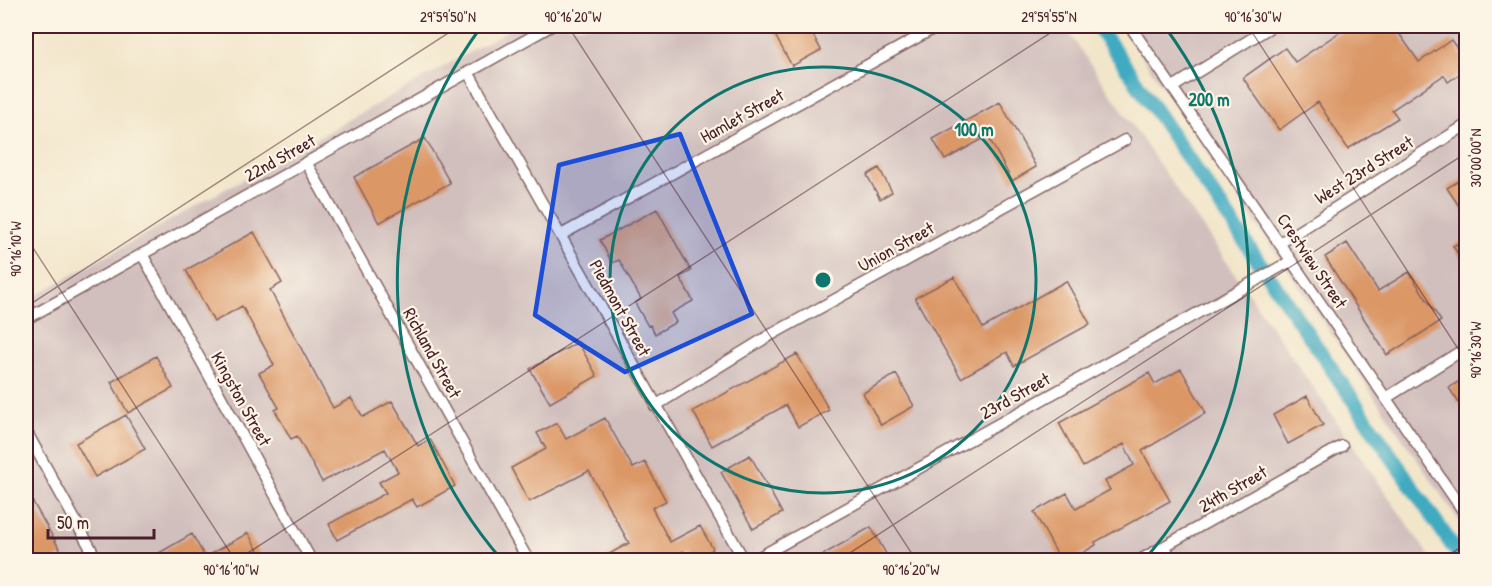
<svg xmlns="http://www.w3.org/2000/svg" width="1492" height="586" viewBox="0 0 1492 586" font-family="'Patrick Hand',sans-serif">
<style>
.industrial{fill:#d1bfbd}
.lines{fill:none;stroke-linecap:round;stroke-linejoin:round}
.canal{stroke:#41aac1;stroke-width:15}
.building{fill:#db9766}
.minor-casing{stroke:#856563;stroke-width:13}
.minor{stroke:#fff;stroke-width:10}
.marked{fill:#1d4ed8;fill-opacity:0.2;stroke:#1d4ed8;stroke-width:4.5;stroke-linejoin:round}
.ticks{fill:none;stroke:#4a1f2b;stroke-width:1.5;stroke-opacity:0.45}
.ring{fill:none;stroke:#0f766e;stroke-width:3}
.labels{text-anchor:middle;stroke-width:4.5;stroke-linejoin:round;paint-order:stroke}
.street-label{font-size:18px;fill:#4a1f2b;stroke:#fcf5e5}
.centre{fill:#0f766e;stroke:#fcf5e5;stroke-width:3}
.ring-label{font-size:18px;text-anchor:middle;font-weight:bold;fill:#0f766e;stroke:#fcf5e5;stroke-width:4.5;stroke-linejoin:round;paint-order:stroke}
.neatline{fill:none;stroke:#4a1f2b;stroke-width:2}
.ticks-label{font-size:15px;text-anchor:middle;fill:#4a1f2b}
</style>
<rect width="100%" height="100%" fill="#fcf5e5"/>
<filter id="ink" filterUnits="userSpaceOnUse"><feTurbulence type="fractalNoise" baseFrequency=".0167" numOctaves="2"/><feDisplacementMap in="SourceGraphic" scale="12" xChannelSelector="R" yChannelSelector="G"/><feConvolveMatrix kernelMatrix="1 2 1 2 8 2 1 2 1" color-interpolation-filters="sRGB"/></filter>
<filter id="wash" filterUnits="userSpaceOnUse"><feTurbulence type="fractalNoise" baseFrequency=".008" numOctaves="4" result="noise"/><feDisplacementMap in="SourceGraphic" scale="24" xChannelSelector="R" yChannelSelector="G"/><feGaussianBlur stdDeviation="1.35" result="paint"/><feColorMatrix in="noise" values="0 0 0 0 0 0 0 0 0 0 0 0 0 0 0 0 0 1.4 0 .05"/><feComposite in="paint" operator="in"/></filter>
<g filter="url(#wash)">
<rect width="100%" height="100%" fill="#f2e6ca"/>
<path class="industrial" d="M516 26H1064L1432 560H26V301Z
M1121 26H1466V531Z"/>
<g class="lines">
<path class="canal" d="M1098 26 1462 560"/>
</g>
<g id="blocks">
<path class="building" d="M770 26H808L821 50 792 66Z
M1349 26H1394L1419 62 1451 40 1467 62V69L1448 82 1444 75 1392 110 1398 118 1348 149 1318 102 1279 130 1243 78 1285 48 1295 62Z
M1000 102 1036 167 1012 181 988 136 945 160 933 139Z
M425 138 450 183 379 223 354 177Z
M879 168 892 192 880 199 867 175Z
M1467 176V218L1447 188Z
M657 209 691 271 680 277 693 301 671 313 676 322 655 334 650 325 648 326 635 303 641 299 619 260 612 263 600 240Z
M254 232 282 283 270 290 333 408 351 398 363 417 392 401 418 446 430 439 455 486 417 507 412 499 337 540 329 524 386 493 379 482 398 472 385 449 322 482 297 436 291 439 275 410 279 408 259 373 274 365 242 306 214 322 186 270Z
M1467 238V269L1453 246Z
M1347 243 1378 291 1409 272 1441 321 1387 355 1325 257Z
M954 277 983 328 1066 281 1090 324 1014 366 1007 352 961 378 915 298Z
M578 342 597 376 550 403 530 369Z
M797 354 829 410 798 427 786 405 712 446 693 411Z
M156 356 173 388 128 413 111 382Z
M1181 369 1206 413 1142 451 1170 501 1095 542 1096 545 1069 561H1061L1034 512 1067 493 1076 509 1110 490 1105 481 1134 465 1124 444 1083 467 1059 423 1149 373 1155 384Z
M896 374 914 406 881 425 863 393Z
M1467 376V415L1449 388Z
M1307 396 1323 425 1288 444 1273 415Z
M126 415 145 449 95 477 76 443Z
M605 418 633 468 645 462 666 501 652 508 670 542 700 526 713 549 692 561H688L683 551 666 561H597L629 543 589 471 529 502 511 468 546 449 537 433 557 423 566 439Z
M750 455 782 513 753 529 721 472Z
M26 490 63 555 53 561H26Z
M871 527 890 561H812Z
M248 533 264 561H145L192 534 205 557Z"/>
</g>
</g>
<g filter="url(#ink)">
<use href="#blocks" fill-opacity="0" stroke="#856563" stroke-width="1.5"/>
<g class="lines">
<g class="minor-casing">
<path id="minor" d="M1130 26 1466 515
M468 72 744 560
M1173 87 1272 26
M306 162 528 560
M561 235 938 26
M1280 243 1466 125
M142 254 311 560
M26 319 551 26
M1386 398 1466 348
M655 406 767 337 1125 140
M26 431 97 560
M1165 547 1172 560
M754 560 1291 261
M1140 560 1342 446"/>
</g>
<use href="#minor" class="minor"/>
</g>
</g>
<path class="marked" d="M680 134 752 314 625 372 535 315 559 165Z"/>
<path class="ticks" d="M568 26 916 560M1248 26 1466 361M26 237 235 560M26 307 459 26M237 560 1061 26M839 560 1466 153M1441 560 1466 544"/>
<g class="ring">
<circle cx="823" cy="280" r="213"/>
<path d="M501 559A426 426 0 0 1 481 27M1165 27A426 426 0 0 1 1145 559"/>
</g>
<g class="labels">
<g class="street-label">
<text transform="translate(742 116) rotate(-29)" y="6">Hamlet Street</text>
<text transform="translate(280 158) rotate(-29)" y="6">22nd Street</text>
<text transform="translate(1364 170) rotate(-32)" y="6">West 23rd Street</text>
<text transform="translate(896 247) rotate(-29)" y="6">Union Street</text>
<text transform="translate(1312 261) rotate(56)" y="6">Crestview Street</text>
<text transform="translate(620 308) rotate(61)" y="6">Piedmont Street</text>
<text transform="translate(432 353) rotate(61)" y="6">Richland Street</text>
<text transform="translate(1015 396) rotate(-29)" y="6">23rd Street</text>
<text transform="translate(241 399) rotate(61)" y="6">Kingston Street</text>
<text transform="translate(1233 489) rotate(-30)" y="6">24th Street</text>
</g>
</g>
<circle cx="823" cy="280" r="9" class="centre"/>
<g class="ring-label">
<text x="1209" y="106">200 m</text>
<text x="974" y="136">100 m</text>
</g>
<rect width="1492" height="586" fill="none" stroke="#fcf5e5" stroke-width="66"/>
<path d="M48 529v9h106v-9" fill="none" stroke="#4a1f2b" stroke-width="3"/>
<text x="57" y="529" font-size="18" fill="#4a1f2b" stroke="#fcf5e5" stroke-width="4.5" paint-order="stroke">50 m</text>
<rect x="33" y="33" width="1426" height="520" class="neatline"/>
<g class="ticks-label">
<text x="448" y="22">29°59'50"N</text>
<text x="573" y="22">90°16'20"W</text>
<text x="1049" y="22">29°59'55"N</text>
<text x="1253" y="22">90°16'30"W</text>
<text transform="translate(1476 158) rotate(-90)" y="5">30°00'00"N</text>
<text transform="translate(16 249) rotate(-90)" y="5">90°16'10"W</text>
<text transform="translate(1476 350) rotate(-90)" y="5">90°16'30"W</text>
<text x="231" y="575">90°16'10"W</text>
<text x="911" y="575">90°16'20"W</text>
</g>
</svg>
